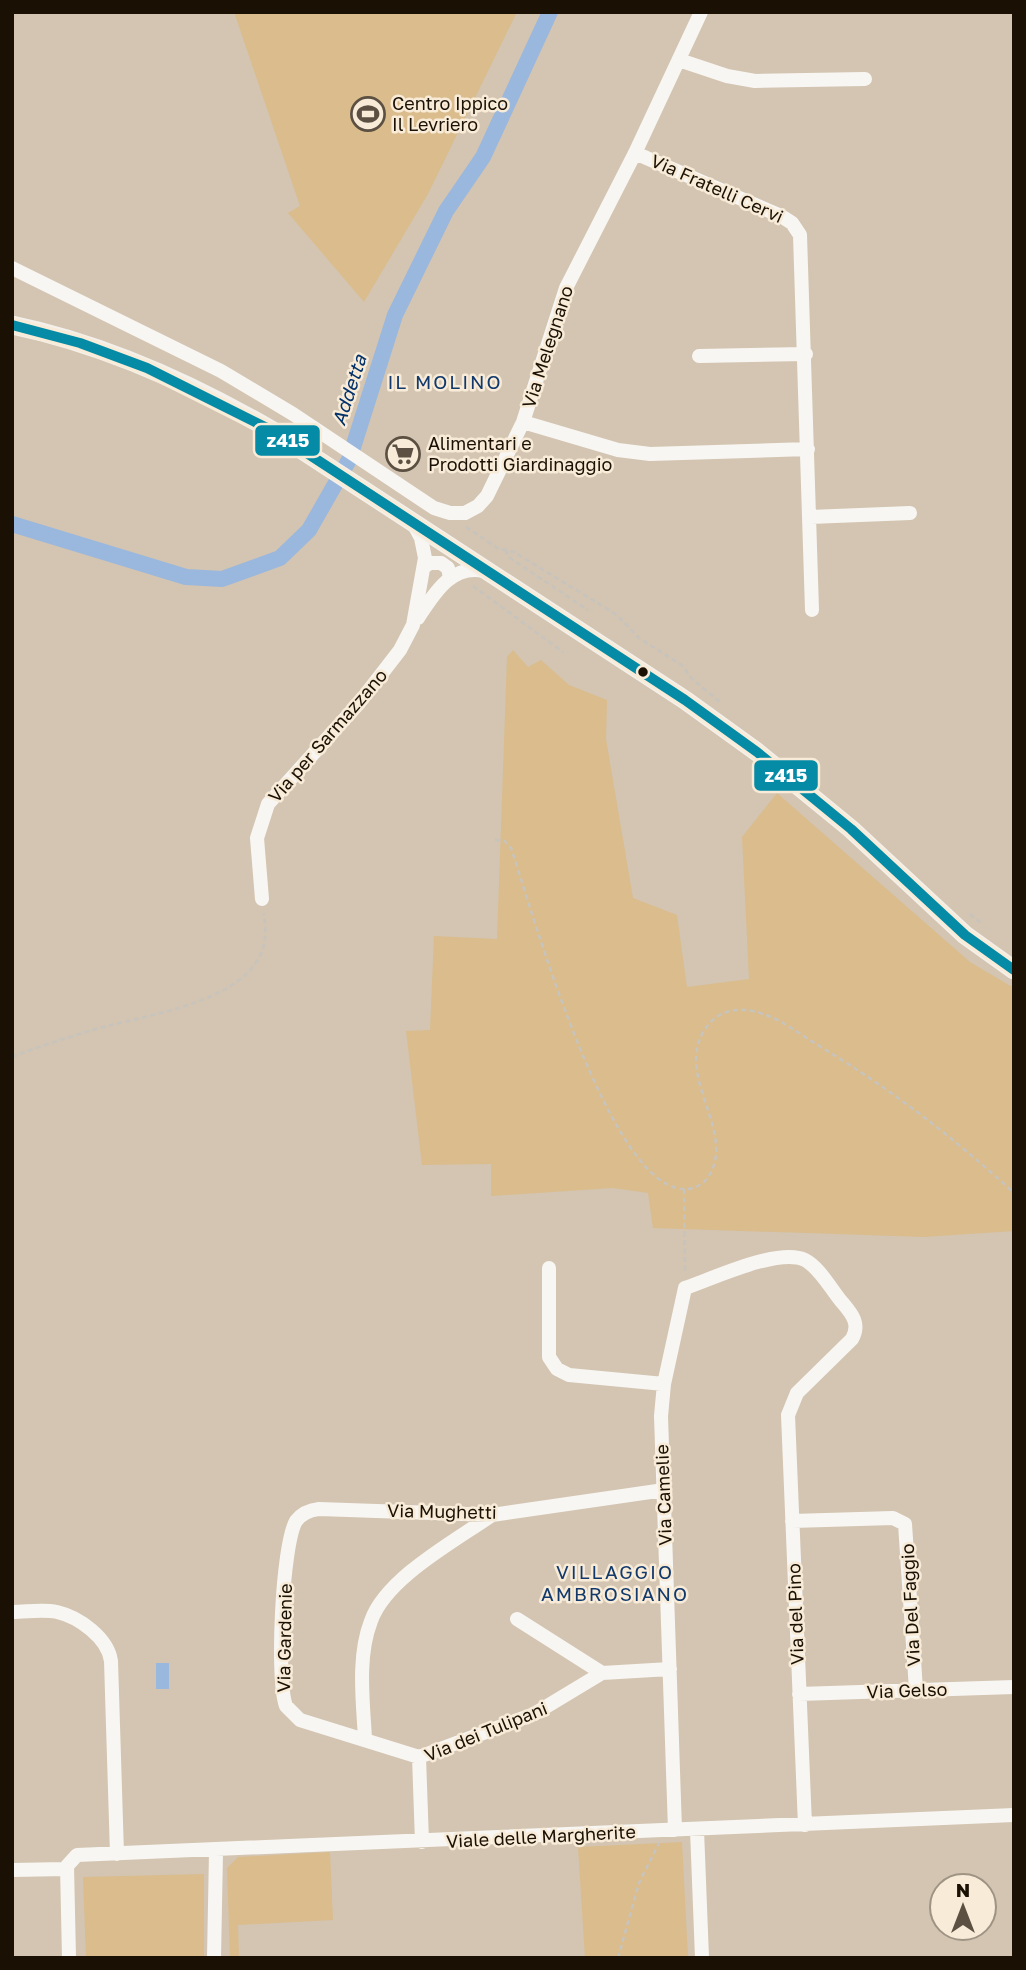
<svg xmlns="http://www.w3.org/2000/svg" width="1026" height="1970" viewBox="0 0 1026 1970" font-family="'Golos Text',sans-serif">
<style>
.green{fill:#dabc8d}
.water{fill:#9ab7de}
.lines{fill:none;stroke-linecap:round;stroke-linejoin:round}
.canal{stroke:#9ab7de;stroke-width:16}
.path{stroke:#c7c3bd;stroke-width:2.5;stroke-dasharray:5 3.5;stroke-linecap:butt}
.street{stroke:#f8f6f3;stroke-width:14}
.secondary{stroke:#f4f0eb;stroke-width:19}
.bus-1-casing{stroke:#f8ebd7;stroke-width:16}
.bus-1{stroke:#058ba6;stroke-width:10}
.bus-dot{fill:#1a1104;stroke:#f8ebd7;stroke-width:2.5}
.labels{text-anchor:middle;stroke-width:5;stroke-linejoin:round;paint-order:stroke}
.poi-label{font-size:18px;fill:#1a1104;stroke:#f8ebd7;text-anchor:start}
.street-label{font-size:18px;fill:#1a1104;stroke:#f8ebd7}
.neighbourhood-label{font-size:19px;letter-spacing:2px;fill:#12396c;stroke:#f8ebd7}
.water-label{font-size:19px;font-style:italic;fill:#033169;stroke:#f8ebd7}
.line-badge{stroke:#f8ebd7;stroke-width:2.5}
.badge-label{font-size:19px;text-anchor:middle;font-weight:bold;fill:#fff}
</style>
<rect width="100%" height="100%" fill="#d3c5b1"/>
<path class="green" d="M234 12H517L428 194 364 302 288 213 300 206Z
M513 650 528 667 541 660 569 685 607 700 606 739 633 898 677 915 687 987 749 979 742 837 777 793 970 962 1014 988V1231L924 1237 653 1228 648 1193 613 1188 491 1196V1164L422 1165 406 1031 430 1030 434 936 497 939 507 657Z
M682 1842 688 1958H585L578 1847Z
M330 1852 333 1920 238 1925 239 1958H230L227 1868 238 1857Z
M204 1874V1957L86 1958 83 1877Z"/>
<path class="water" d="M156 1663H169V1689H156Z"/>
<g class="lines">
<path class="canal" d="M12 524 186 577 222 579 280 558 309 530 349 460 395 315 446 211 483 157 550 12"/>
<path class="path" d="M466 527 497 548 514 552 617 615 639 638 683 666 691 678 720 702
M505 550 510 558 588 610
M473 586 563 652
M495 840 505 841 511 848C532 910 610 1193 686 1189 694 1189 704 1184 708 1177 734 1139 689 1090 697 1049 702 1025 719 1008 745 1010 771 1012 794 1030 816 1044 888 1087 952 1136 1014 1193
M970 914 981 923
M12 1057C37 1047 63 1039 89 1031 135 1017 226 1006 255 964 267 948 266 932 264 913
M684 1189 685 1274
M618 1958 639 1883 659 1843"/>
<path class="street" d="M679 60 727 76 755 81 865 79
M635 153 781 216 792 223 800 235 812 610
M12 268 221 371 293 414 434 508 450 513H465L478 506 487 496 523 422 566 288 635 153 701 12
M699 356 806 354
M523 422 618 450 650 454 808 449
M810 517 910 513
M424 567 430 563H441L448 568 450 578
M418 618C434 594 451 564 484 571
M262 899 257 838 268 804 359 703 400 650 413 625 425 558 421 538 414 525
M549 1268V1357L557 1369 569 1375 664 1384
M792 1521 893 1518 905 1524 916 1690
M12 1612C27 1612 42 1609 57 1612 79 1617 108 1638 111 1661L117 1854
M517 1619 602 1673
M799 1694 1014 1687
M365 1739C363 1701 357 1657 371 1621 386 1578 455 1541 492 1515
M419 1757 300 1720 286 1706C276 1680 282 1545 296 1521 302 1513 310 1510 319 1509L492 1515 664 1490
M675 1830 661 1416 664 1384 685 1288C712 1279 779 1247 805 1260 819 1267 831 1289 841 1301 851 1313 861 1323 852 1339L797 1393 788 1415 805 1825
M697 1830 702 1958
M422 1842 419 1757 534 1714 602 1673 670 1669
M12 1870 66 1869
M69 1958 67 1866 77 1855 1014 1815
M214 1958 216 1852"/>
<path class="secondary" d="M12 325C104 344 192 384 273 431L685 700 757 752 851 829 965 935 1014 970"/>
<g class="bus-1-casing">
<path id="bus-1" d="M12 325 80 343 147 368 273 431 685 700 757 752 851 829 965 935 1014 970"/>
</g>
<use href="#bus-1" class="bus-1"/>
</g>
<defs>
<g id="stadium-ring" transform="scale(1.75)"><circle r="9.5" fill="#f8ebd7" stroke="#5b5041" stroke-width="1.5"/><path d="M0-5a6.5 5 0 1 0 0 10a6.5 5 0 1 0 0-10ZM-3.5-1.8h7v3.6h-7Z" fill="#5b5041"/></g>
<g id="supermarket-ring" transform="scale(1.75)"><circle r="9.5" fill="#f8ebd7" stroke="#5b5041" stroke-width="1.5"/><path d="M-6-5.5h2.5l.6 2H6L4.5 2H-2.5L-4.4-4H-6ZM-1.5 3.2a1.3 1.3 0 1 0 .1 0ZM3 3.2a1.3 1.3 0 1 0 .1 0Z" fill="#5b5041"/></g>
</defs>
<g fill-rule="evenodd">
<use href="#stadium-ring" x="368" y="114"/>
<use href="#supermarket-ring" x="403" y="454"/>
</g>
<circle class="bus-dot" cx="643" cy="672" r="6"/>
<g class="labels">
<g class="poi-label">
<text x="392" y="110">Centro Ippico<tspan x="392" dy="21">Il Levriero</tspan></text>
<text x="428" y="450">Alimentari e<tspan x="428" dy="21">Prodotti Giardinaggio</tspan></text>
</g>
<g class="street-label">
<text transform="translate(717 189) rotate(24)" y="6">Via Fratelli Cervi</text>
<text transform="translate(548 347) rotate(-72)" y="6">Via Melegnano</text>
<text transform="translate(328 736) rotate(-49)" y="6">Via per Sarmazzano</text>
<text transform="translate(664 1495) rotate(-92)" y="6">Via Camelie</text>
<text transform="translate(442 1512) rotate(1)" y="6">Via Mughetti</text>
<text transform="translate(911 1605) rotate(-93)" y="6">Via Del Faggio</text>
<text transform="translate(796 1614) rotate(-92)" y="6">Via del Pino</text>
<text transform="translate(285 1638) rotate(-89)" y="6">Via Gardenie</text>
<text transform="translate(907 1691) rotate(-2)" y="6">Via Gelso</text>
<text transform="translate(486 1732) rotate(-22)" y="6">Via dei Tulipani</text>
<text transform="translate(541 1837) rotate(-3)" y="6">Viale delle Margherite</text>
</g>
<g class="neighbourhood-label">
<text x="445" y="389">IL MOLINO</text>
<text x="615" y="1579">VILLAGGIO<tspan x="615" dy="22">AMBROSIANO</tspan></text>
</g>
<g class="water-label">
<text transform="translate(349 390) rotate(-72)" y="7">Addetta</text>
</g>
</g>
<g class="line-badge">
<rect x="254" y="424" width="67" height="33" rx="7" fill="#058ba6"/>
<rect x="753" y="759" width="66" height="33" rx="7" fill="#058ba6"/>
</g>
<g class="badge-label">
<text x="288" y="447">z415</text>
<text x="786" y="782">z415</text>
</g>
<rect width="1026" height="1970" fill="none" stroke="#1a1104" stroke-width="28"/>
<g transform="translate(963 1907)"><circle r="33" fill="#f8ebd7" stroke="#9f9483" stroke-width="2"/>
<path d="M0-5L12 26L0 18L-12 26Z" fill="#5b5041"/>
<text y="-10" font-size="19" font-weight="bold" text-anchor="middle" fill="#1a1104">N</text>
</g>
</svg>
